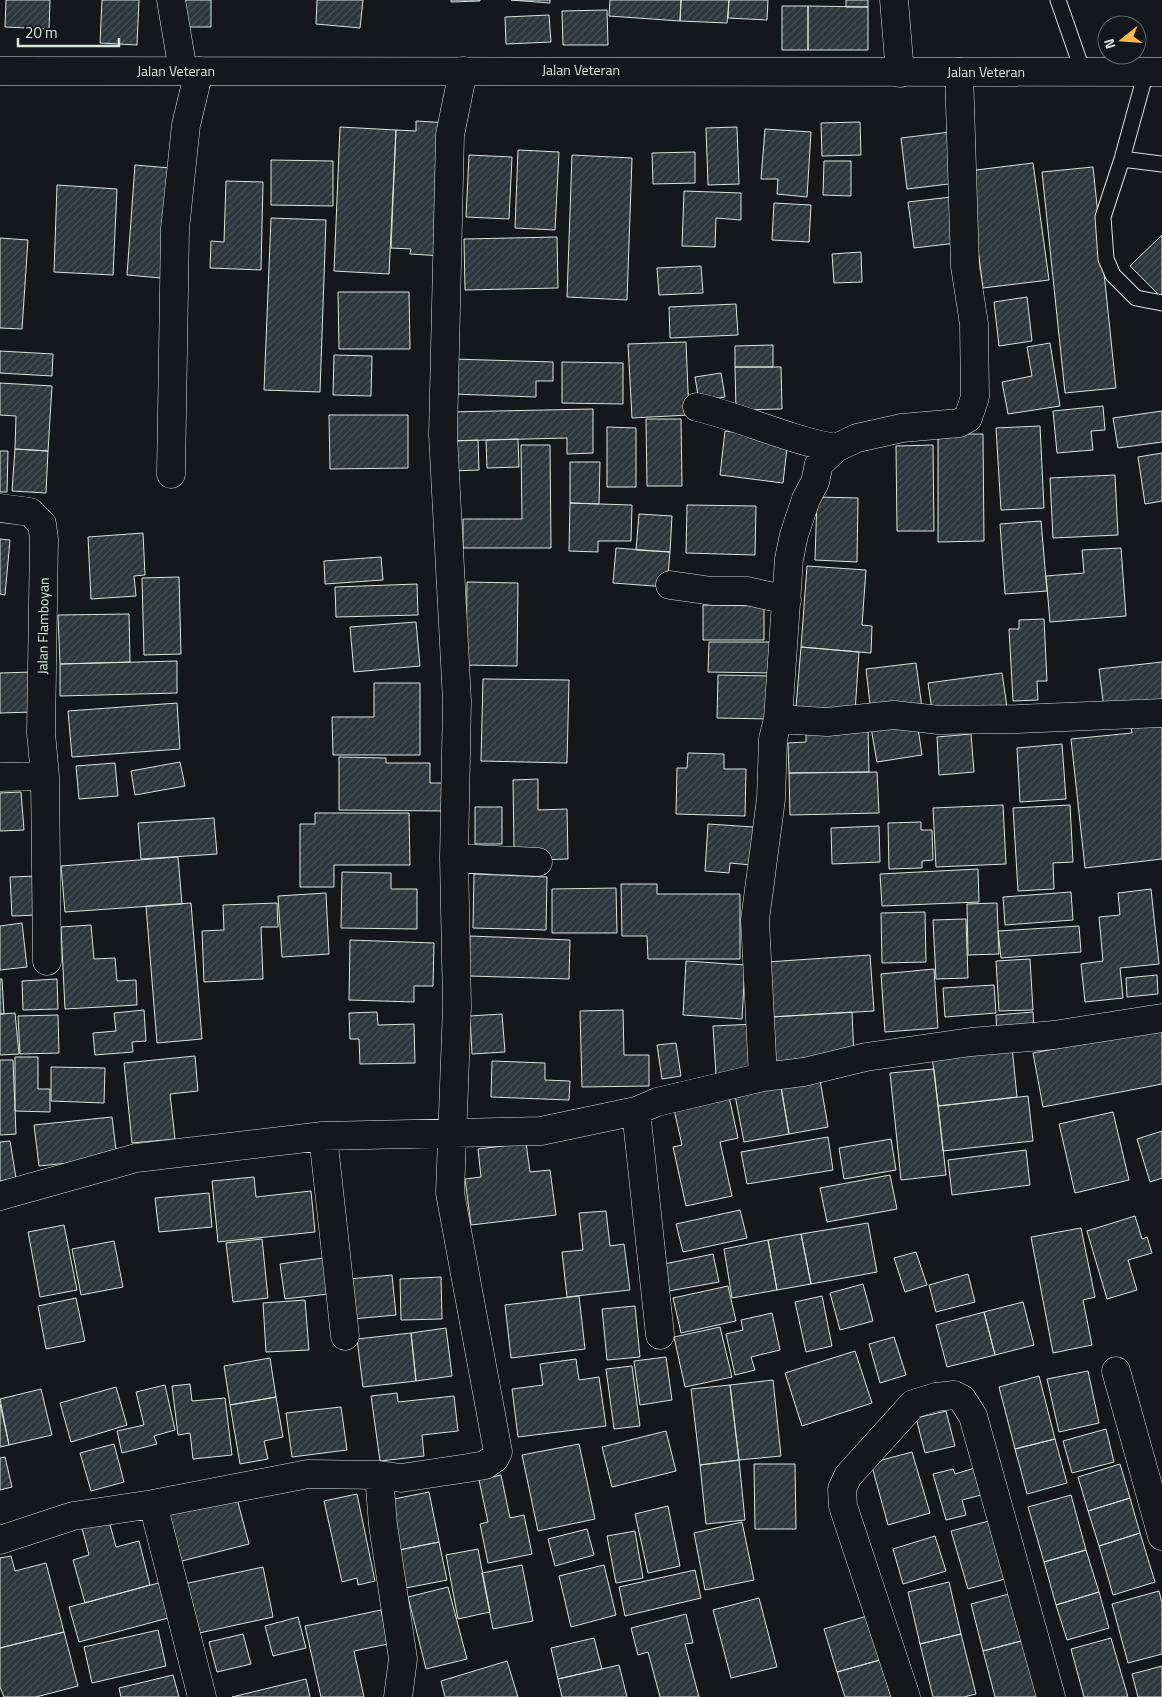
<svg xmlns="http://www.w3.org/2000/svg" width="1162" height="1697" viewBox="0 0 1162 1697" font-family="'Titillium Web',sans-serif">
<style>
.building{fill:url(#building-hatch);stroke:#d8e6dc}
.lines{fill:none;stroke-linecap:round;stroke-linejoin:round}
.lane-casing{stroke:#d8e6dc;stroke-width:17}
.street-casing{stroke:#d8e6dc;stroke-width:29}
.highway-casing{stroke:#d8e6dc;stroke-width:29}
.lane{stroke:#14181c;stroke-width:15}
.street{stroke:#14181c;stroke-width:28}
.highway{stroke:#14181c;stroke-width:28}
.labels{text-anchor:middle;stroke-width:4;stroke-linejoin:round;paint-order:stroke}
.street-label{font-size:14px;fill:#d8e6dc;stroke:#14181c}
</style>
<defs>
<pattern id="building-hatch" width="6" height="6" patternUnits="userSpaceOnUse" patternTransform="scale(1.25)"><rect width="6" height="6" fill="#2c363c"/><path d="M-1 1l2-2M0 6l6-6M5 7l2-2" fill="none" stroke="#4a5358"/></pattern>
</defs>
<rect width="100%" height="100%" fill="#14181c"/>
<path class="building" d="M6 0H50L49 29 5 27Z
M102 0H139L137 45 100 43Z
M180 0H211V27H180Z
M317 0H363L360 28 316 24Z
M451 0H480V1L451 2Z
M511 0H550V3Z
M610 0H681L680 21 609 16Z
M681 0H729L727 23 680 21Z
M729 0H768L767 20 728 18Z
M846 0H868V7H846Z
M782 6H808V50H782Z
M808 6 868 7V50H808Z
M607 10 608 45H563L562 11Z
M549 15 551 42 506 44 505 17Z
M416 121 450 123 443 256 410 254 411 249 391 248 396 130 416 131Z
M860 122 861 155 822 156 821 123Z
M340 127 396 130 389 274 334 271Z
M737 127 739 184 708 185 706 128Z
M765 129 811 132 807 197 777 194 778 179H761Z
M950 132 957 183 907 189 901 138Z
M518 150 559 152 555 230 515 228Z
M695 152V183L653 184 652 153Z
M469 155 512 157 509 219 466 217Z
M572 155 632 158 627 300 567 297Z
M271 160 333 161V206L271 205Z
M824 161H851V196L823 195Z
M1033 163 1049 280 983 288 968 171Z
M135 165 170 168 161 278 127 275Z
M1093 167 1116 388 1065 393 1042 172Z
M226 181 263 182 261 270 210 268 211 241 224 242Z
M57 185 117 189 113 275 54 272Z
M684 191 741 193V220L716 218 715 247 682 246Z
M951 197 957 243 914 248 908 202Z
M774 203 811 205 809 242 772 240Z
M271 218 326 220 320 392 264 390Z
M1162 235V298L1130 266Z
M557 237 558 288 465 290 464 239Z
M0 238 28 240 22 329 0 328Z
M861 252 862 282 834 283 832 254Z
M701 266 703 293 659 295 657 268Z
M338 292H409L410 349H339Z
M1027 297 1032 341 999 346 994 302Z
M736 304 738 335 670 338 669 307Z
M686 342 689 415 632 418 628 344Z
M1050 343 1060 406 1008 414 1002 382 1032 376 1027 347Z
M773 345V367H735V346Z
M0 351 53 354 52 376 0 373Z
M334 355 372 356 371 396 333 395Z
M452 359 553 362V381H536V397L452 394Z
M562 362 623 363V404L562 403Z
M735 367H781L782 409 736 410Z
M721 373 725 397 699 401 695 377Z
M0 383 52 386 48 451 15 449 16 416 0 415Z
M1103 406 1105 430 1091 431 1093 450 1057 453 1053 411Z
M593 409V453L567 454V438L450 441 449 412Z
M1162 411V442L1118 448 1113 418Z
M329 415H408V468L330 469Z
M646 419H681L682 486H647Z
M1040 426 1044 508 1001 510 996 428Z
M607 427 636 428V487H607Z
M725 431 788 439 783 483 720 475Z
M938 434H983L984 541 938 542Z
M518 439 519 467 487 468 486 440Z
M478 440 479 470 451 471 450 441Z
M521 445H550L551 548H463V519H522Z
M933 445 934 531H897L896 446Z
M15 449 48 451 46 493 12 491Z
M0 451H8L7 492H0Z
M1162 453V501L1145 504 1138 457Z
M570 462H600L599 504 570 503Z
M1115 475 1118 535 1053 538 1050 478Z
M817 497 858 498 857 562 815 560Z
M570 503 632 505 631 541H598V552L569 551Z
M687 505 756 506 755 555 686 553Z
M639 514 672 516 670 552 636 550Z
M1041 521 1047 591 1005 594 1000 524Z
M143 533 145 575 134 576 136 596 91 599 88 537Z
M0 539 10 540 5 595 0 594Z
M616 548 670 552 667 587 613 583Z
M1121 548 1126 616 1050 622 1046 576 1084 573 1082 550Z
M381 557 383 580 325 584 324 561Z
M807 566 866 570 862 625 872 626 871 653 801 647Z
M179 577 181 654 144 655 142 578Z
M467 582 518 583 517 666 466 665Z
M417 584 418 615 336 617 335 587Z
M703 605 764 606V640H703Z
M129 614 130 662 60 664 58 615Z
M1044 619 1047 681H1037L1038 700 1013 701 1009 629H1019V620Z
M416 622 420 666 354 672 350 627Z
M709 642H773V673L708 672Z
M801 647 859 652 855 712 796 707Z
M177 661V693L60 696V664Z
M1162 662V703L1104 709 1099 669Z
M916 663 922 708 871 713 866 669Z
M32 672 34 712 0 713V673Z
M1002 673 1007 707 933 717 928 683Z
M718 675 772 676 770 719 717 718Z
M483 679 569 680 567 763 481 761Z
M374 683H420V755H333L332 717H374Z
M177 703 180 749 72 757 68 711Z
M1162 717V859L1085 868 1071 739 1132 733 1130 721Z
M917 721 922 755 877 762 871 728Z
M868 727 869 772 789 773 788 743 806 742V728Z
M971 734 974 772 939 775 937 737Z
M1062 744 1066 799 1020 802 1017 748Z
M688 753 724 754V769H746L745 816 676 814 677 768H687Z
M339 757 386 758V763H430V783H447L446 811 339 810Z
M180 762 185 786 135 795 131 771Z
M115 763 118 796 79 799 76 766Z
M877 772 879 813 790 815 789 773Z
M538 779V810L567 809 568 859 534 860 533 848H514L513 780Z
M21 792 24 830 0 831V793Z
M1003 805 1006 864 936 867 933 808Z
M1070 805 1073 862 1053 863 1054 889 1018 891 1013 808Z
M475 807H502V844H475Z
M315 813H409L410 865H334V887H300V824H315Z
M214 818 217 854 141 859 138 823Z
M921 822V830H932L933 860 922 861V868L889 869 888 823Z
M708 824 754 827 751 865 730 863 729 873 705 871Z
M879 826 880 862 832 864 831 828Z
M178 857 182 904 65 912 61 866Z
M978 869 979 902 882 906 880 874Z
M342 872 391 873V889H417V929L341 928Z
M474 874 547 877 546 930 473 928Z
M38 876 40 915 12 916 10 877Z
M621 884H657V894H740V959H648L647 936H622Z
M616 888 617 933H552V889Z
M1151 889 1159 964 1120 968 1123 998 1085 1002 1081 964 1103 961 1099 917 1120 915 1118 893Z
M1071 892 1073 920 1005 925 1003 897Z
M326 893 329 954 282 957 278 896Z
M191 903 202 1039 157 1043 146 906Z
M277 903 278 927H261L263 979 204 982 202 931 224 930 223 905Z
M997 903 999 954 968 955 967 904Z
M925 912 926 962 882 963 881 913Z
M966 919 968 978 936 979 933 920Z
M22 923 27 967 0 970V926Z
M91 925 94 959 115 958 117 981 136 980 137 1005 65 1009 61 927Z
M1079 926 1081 952 1001 958 998 931Z
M470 936 570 940 569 979 469 976Z
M350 940 434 943 433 986H414V1002L349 1000Z
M870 955 874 1011 771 1017 767 962Z
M1030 959 1033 1010 999 1011 996 961Z
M686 961 745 965 742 1019 683 1015Z
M934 969 938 1028 885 1032 881 974Z
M1157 975 1158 994 1127 997 1126 978Z
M0 979H2L4 1014H0Z
M57 979 58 1009 23 1010 22 981Z
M994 985 996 1013 945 1017 943 988Z
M144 1010 146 1041 132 1042 133 1052 95 1055 93 1033 116 1031 114 1013Z
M623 1010 624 1055H649V1086L582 1087 580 1011Z
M377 1012 378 1025 414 1024 415 1063 360 1064 359 1039H350L349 1013Z
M852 1012 854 1057 774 1062 771 1017Z
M1033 1012 1034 1032 997 1035 996 1015Z
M15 1013 19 1054 0 1055V1014Z
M502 1014 505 1052 472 1054 470 1016Z
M58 1015 59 1053 20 1054 18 1016Z
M755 1024 758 1073 716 1075 713 1026Z
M1162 1028V1084L1043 1107 1033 1053Z
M676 1043 681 1076 662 1079 657 1045Z
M1012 1047 1017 1097 938 1106 932 1056Z
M195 1056 198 1091 170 1094 175 1139 132 1143 124 1063Z
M15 1057H38V1089H50V1112L15 1111Z
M0 1060H13L16 1134 0 1135Z
M492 1061 545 1063V1080L570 1081 569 1100 491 1097Z
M51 1067 105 1068 104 1103 51 1101Z
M934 1069 946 1175 901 1180 890 1073Z
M819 1074 828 1127 789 1134 780 1081Z
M780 1081 789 1134 744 1142 734 1090Z
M728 1092 738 1138 720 1142 732 1196 686 1206 673 1147 682 1145 673 1105Z
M1028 1096 1033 1141 943 1151 938 1106Z
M1113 1112 1129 1180 1075 1193 1059 1124Z
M112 1117 117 1158 39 1166 34 1125Z
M1162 1131V1178L1150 1182 1137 1139Z
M828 1137 833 1170 747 1184 741 1152Z
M891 1139 896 1170 844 1179 839 1148Z
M10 1141 16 1178 0 1181V1142Z
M526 1143 530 1172 550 1170 556 1215 471 1225 465 1179 481 1177 478 1149Z
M1026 1150 1030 1185 952 1195 948 1160Z
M890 1175 897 1209 827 1222 820 1188Z
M254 1177 256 1197 311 1191 315 1232 218 1242 212 1181Z
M209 1193 212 1227 159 1232 155 1198Z
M740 1210 747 1238 683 1252 676 1224Z
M606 1211 610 1246 624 1244 630 1290 567 1297 562 1252 583 1250 579 1213Z
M1135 1216 1142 1239 1147 1237 1152 1253 1128 1260 1137 1290 1107 1299 1087 1231Z
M868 1223 877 1272 811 1284 801 1234Z
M64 1225 77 1290 40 1297 28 1232Z
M1081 1228 1095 1297 1083 1300 1092 1345 1053 1353 1031 1237Z
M801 1234 811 1284 777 1290 768 1240Z
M262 1239 268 1298 233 1302 226 1243Z
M768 1240 777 1290 732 1298 724 1249Z
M114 1241 123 1287 81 1295 72 1249Z
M916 1252 927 1285 905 1292 894 1258Z
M713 1254 719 1282 669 1291 664 1264Z
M323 1258 328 1294 285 1299 280 1264Z
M968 1274 975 1302 936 1312 929 1285Z
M392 1275 396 1315 353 1319 349 1279Z
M441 1277 442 1319 401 1320 400 1279Z
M863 1284 873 1321 840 1330 830 1293Z
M728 1286 736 1321 681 1333 673 1298Z
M579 1296 585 1349 511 1358 505 1305Z
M822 1296 832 1346 806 1352 795 1302Z
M76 1298 85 1341 46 1349 38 1306Z
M305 1300 309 1350 266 1352 263 1303Z
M1023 1302 1034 1345 995 1355 984 1312Z
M635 1306 640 1357 607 1360 602 1309Z
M984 1312 995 1355 947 1367 936 1325Z
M772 1313 780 1350 751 1357 755 1370 735 1375 726 1334 743 1330 741 1320Z
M720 1327 732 1377 685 1387 674 1337Z
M446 1328 452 1376 416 1381 411 1333Z
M411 1333 416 1381 363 1387 357 1339Z
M894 1337 906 1375 880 1383 869 1344Z
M855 1351 872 1403 802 1426 785 1373Z
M666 1357 672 1400 640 1405 634 1361Z
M270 1358 276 1397 230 1405 224 1366Z
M576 1359 579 1380 599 1377 606 1426 518 1437 512 1389 543 1385 540 1364Z
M632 1366 640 1426 614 1429 606 1369Z
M1088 1371 1099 1423 1059 1432 1047 1379Z
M1039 1376 1055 1439 1015 1449 999 1387Z
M773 1380 781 1456 739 1460 730 1385Z
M190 1384 192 1401 225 1398 232 1455 193 1459 190 1433 178 1435 172 1386Z
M165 1385 175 1430 154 1436 157 1444 122 1453 117 1431 144 1425 136 1392Z
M730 1385 739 1460 700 1465 691 1389Z
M116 1387 127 1425 71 1442 60 1403Z
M41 1389 52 1435 9 1445 0 1399Z
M397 1393 398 1402 454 1396 458 1431 422 1435 424 1456 380 1461 371 1396Z
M276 1397 283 1437 264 1441 268 1459 240 1464 230 1405Z
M0 1404 9 1445 0 1447Z
M341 1407 347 1450 292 1457 286 1413Z
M946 1411 955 1446 925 1453 916 1418Z
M1106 1429 1114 1462 1072 1473 1063 1441Z
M666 1431 676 1471 612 1487 602 1447Z
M1055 1439 1067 1483 1027 1494 1015 1449Z
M114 1444 124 1482 91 1491 80 1453Z
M579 1444 595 1519 538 1531 522 1455Z
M912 1452 930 1513 888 1525 871 1463Z
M5 1457 12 1487 0 1490V1458Z
M739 1460 745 1520 706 1524 700 1465Z
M754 1464H795L796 1529H755Z
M1120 1464 1130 1498 1088 1511 1078 1477Z
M978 1467 985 1494 962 1500 966 1515 946 1520 933 1474 953 1469 955 1474Z
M501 1475 510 1518 524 1515 532 1554 488 1563 480 1524 488 1522 479 1480Z
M429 1492 439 1542 399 1550 389 1500Z
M357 1494 375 1581 358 1585 357 1578 342 1582 324 1501Z
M236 1495 249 1544 174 1563 162 1514Z
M1071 1495 1086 1550 1044 1562 1028 1507Z
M1130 1498 1140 1533 1099 1546 1088 1511Z
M668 1506 680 1566 648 1573 635 1514Z
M109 1521 116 1547 139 1541 150 1585 85 1603 73 1560 89 1555 82 1528Z
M989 1521 1005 1579 968 1589 951 1531Z
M742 1522 754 1580 705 1590 694 1533Z
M587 1529 594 1555 555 1566 548 1539Z
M635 1531 643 1578 616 1583 607 1536Z
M1140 1533 1155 1582 1113 1595 1099 1546Z
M935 1536 946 1571 903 1584 893 1549Z
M439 1542 447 1580 406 1588 399 1550Z
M478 1549 490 1612 458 1619 446 1555Z
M1086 1550 1099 1592 1056 1605 1044 1562Z
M11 1556 15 1571 46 1563 64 1632 0 1648V1558Z
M522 1565 533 1621 493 1629 482 1573Z
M604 1565 616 1615 571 1627 559 1576Z
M263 1567 273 1617 190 1635 179 1585Z
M695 1570 701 1598 625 1616 619 1587Z
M162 1582 172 1617 79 1642 69 1607Z
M949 1582 961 1634 920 1644 908 1592Z
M448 1587 467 1659 426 1669 408 1597Z
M1159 1591 1162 1603V1654L1128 1663 1112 1604Z
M1099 1592 1109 1628 1067 1640 1056 1605Z
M1013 1593 1025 1640 983 1651 971 1604Z
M759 1598 777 1667 731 1678 713 1610Z
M381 1610 388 1644 354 1651 364 1697H321L305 1626Z
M686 1614 693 1643 685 1644 699 1697H660L648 1652 638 1655 631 1628Z
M867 1616 880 1660 837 1672 824 1629Z
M298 1617 306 1648 273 1656 265 1626Z
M158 1630 166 1666 92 1683 84 1647Z
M64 1632 78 1686 36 1697H4L0 1687V1648Z
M243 1634 251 1664 217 1672 209 1642Z
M961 1634 976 1694 964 1697H933L920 1644Z
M594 1638 602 1669 558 1679 551 1648Z
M1111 1638 1128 1697H1084L1071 1649Z
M1025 1640 1039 1697H995L983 1651Z
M880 1660 891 1697H845L837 1672Z
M507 1661 518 1697H445L441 1681Z
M619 1665 627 1697H562L558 1679Z
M1162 1666V1697H1138L1132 1674Z
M173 1675 179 1697H121L119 1688Z
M306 1679 310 1697H232Z"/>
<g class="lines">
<g class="lane-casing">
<path id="lane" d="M1058 0 1083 72
M1146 72 1122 159 1103 217 1106 259 1113 275 1136 298 1162 303
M1122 159 1162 164"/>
</g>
<g class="street-casing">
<path id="street" d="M171 0 183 71
M894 0 900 73
M697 407C744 418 788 440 836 448
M171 474 175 229 186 125 199 71
M0 508 30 512 42 524 44 539 41 733 45 776 47 961
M670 585 712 591H747L787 600
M778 719 827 722 894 715 939 720 1017 719 1162 713
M0 777 45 776
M454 858 538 862
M763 1077 755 920 771 799 773 739 778 719 789 559 794 535 806 499 815 482 819 464 836 448 857 438 902 428 959 423 968 418 975 397 974 324 965 266 959 72
M636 1111 660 1335
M323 1136 345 1336
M0 1196 136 1158 323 1136 541 1131 636 1111 657 1102 763 1077 804 1072 866 1057 971 1042 1054 1035 1162 1018
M1116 1371 1162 1536
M379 1475 383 1525 403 1659 398 1697
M153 1504 202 1697
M0 1540 73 1516 153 1504 308 1474 379 1475 401 1478 468 1468 485 1465 495 1458 498 1452 450 1193 457 1006 454 858 457 701 443 435 450 135 463 71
M906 1697 843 1506 842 1489 848 1476 913 1404 936 1397 954 1395 962 1399 973 1416 1051 1697"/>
</g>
<g class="highway-casing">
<path id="highway" d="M0 71 1162 72"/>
</g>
<use href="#lane" class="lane"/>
<use href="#street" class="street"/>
<use href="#highway" class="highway"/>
</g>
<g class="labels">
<g class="street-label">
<text x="581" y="75">Jalan Veteran</text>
<text x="176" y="76">Jalan Veteran</text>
<text x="986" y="77">Jalan Veteran</text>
<text transform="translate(43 626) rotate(-89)" y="5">Jalan Flamboyan</text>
</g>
</g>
<g transform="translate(1122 40) rotate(253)"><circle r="24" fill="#14181c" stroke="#626a69"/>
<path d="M0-4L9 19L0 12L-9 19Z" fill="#ffb74d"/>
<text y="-8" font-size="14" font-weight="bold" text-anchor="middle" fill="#d8e6dc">N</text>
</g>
<path d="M18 38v8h101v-8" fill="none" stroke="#d8e6dc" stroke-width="2.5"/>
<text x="25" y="38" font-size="15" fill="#d8e6dc" stroke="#14181c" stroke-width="4" paint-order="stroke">20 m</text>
</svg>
